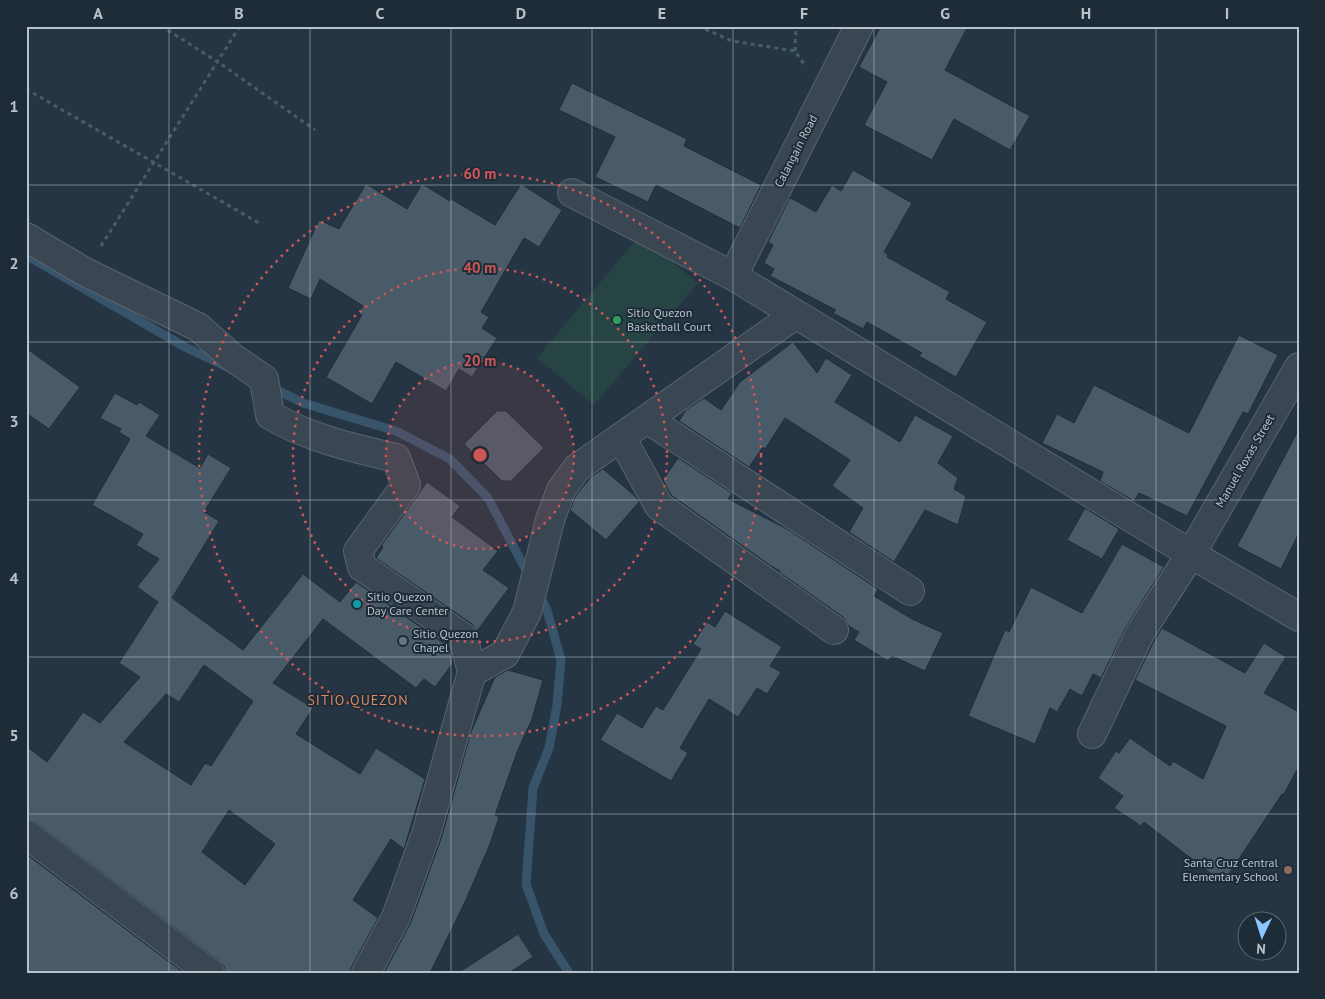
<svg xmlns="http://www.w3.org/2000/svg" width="1325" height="999" viewBox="0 0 1325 999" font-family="'PT Sans',sans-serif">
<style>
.green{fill:#274444}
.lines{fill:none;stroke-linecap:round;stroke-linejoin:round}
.stream{stroke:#38546b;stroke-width:9}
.building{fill:#495b69;stroke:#202e3a;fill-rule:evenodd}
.minor-casing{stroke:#586570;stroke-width:30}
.tertiary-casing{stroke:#586570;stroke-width:30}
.path{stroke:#45605f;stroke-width:3;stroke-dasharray:4 4;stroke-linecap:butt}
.minor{stroke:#3a4752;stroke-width:28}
.tertiary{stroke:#3a4752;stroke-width:28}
.grid{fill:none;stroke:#b7c2cc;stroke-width:1;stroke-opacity:0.55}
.ring{fill:none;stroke:#cd5659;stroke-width:2.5;stroke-dasharray:2.5 5}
.leisure-dot{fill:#2e9e5b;stroke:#1e2c38;stroke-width:2}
.culture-dot{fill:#0f9aa8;stroke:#1e2c38;stroke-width:2}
.worship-dot{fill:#6b7280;stroke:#1e2c38;stroke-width:2}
.education-dot{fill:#8d6e63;stroke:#1e2c38;stroke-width:2}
.labels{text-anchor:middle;stroke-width:4;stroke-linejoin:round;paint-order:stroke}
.street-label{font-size:12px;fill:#b7c2cc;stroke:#1e2c38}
.poi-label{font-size:12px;fill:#b7c2cc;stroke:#1e2c38;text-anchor:start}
.neighbourhood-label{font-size:14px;letter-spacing:1px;fill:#db8863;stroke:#1e2c38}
.centre{fill:#cd5659;stroke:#1e2c38;stroke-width:2.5}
.ring-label{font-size:15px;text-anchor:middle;font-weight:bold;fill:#cd5659;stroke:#1e2c38;stroke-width:4;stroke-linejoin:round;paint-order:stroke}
.neatline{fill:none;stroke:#b7c2cc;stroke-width:2}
.grid-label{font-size:16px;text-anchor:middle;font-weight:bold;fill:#b7c2cc}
</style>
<rect width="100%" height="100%" fill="#253543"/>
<path class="green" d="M640 235 698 283 594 405 537 358Z"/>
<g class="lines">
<path class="stream" d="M26 255 185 347 227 367
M271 387 303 403 396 431 450 459 488 498 529 576
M538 592 547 610 561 660 557 705 549 748 533 788 526 884 544 934 569 973"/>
</g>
<path class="building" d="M881 26H968L945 70 1030 116 1010 150 954 119 932 160 864 125 887 82 859 67Z
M572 83 687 139 684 146 761 185 740 228 656 185 648 202 595 177 615 137 559 110Z
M853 170 912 203 884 252 888 254 887 257 950 292 946 299 987 322 956 377 919 356 922 353 867 322 863 329 833 313 836 310 770 276 774 269 764 263 773 245 768 242 789 199 791 198 816 212 832 185 841 191Z
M366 184 407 209 422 184 450 201 451 199 495 225 521 184 562 210 539 247 524 238 481 312 489 317 482 328 497 338 472 377 459 369 446 391 396 362 372 404 326 377 362 315 359 314 363 306 320 279 311 299 288 288 319 220 339 229Z
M1239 335 1278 355 1248 414 1243 412 1187 516 1139 493 1134 501 1100 481 1103 472 1042 443 1057 414 1074 423 1094 385 1189 433Z
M793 342 817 373 826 358 852 375 835 402 900 442 915 415 953 436 938 463 958 478 954 489 966 496 958 525 925 510 894 562 849 532 863 508 832 486 850 460 785 418 765 449 763 447 749 467 679 421 686 410 704 398 721 410 740 382Z
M26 348 80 387 49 429 26 413Z
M115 393 137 405 139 402 160 415 146 436 200 468 208 454 231 468 204 512 219 521 172 598 243 650 303 574 340 602 356 582 449 647 453 663 435 687 424 679 416 688 323 619 273 683 313 708 296 734 360 774 376 748 425 779 404 849 391 839 353 900 378 918 352 966 350 973H225L224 966 219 961 35 822 26 819V746L47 762 83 712 100 723 140 677 119 663 158 602 137 587 159 559 136 545 143 534 92 505 130 439 119 432 121 429 100 418ZM204 665 253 701 211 766 205 763 191 785 124 742 166 694 179 702ZM229 810 275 844 245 885 202 852Z
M497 411H506L544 448 511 481H502L464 444Z
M1299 429V533L1281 569 1237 546Z
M678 458 732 493 728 499 787 529 878 589 874 596 912 619 943 633 925 671 892 656 888 661 854 640 859 632 849 626 843 617 779 572 780 571 771 566 671 495 663 480Z
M603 469 636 497 639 502 606 540 570 510 575 497 581 489 591 477Z
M427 482 460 506 452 517 498 551 483 570 509 588 477 631 472 624 376 558 383 547 381 546Z
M1085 508 1119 529 1102 559 1067 540Z
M1122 544 1164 567 1127 625 1101 678 1093 674 1082 696 1070 689 1057 712 1050 708 1035 744 968 716 1005 630 1009 632 1031 587 1082 613Z
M725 611 782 647 770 666 781 672 767 694 757 688 738 717 709 699 680 748 688 753 671 781 600 740 617 713 642 728 656 706 663 710 701 649 693 644 707 622 715 627Z
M1162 628 1245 673 1264 643 1286 657 1264 693 1299 712V766L1284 794H1282L1223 883 1144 822 1141 826 1114 808 1123 796 1098 778 1116 751 1119 753 1130 738 1170 766 1173 761 1203 779 1226 726 1135 680 1154 641Z
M508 670 543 680 532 719 517 752 495 815 499 817 490 844 465 902 430 973H384L411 922 441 839 471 732 495 677Z
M26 854 184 973H26Z
M518 934 533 957 509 973H458Z"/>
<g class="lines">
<g class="minor-casing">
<path id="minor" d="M572 193 733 276
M26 237 85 272 198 327 232 357 264 379 270 415C308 438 353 448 396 458L406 485 358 551 362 567 463 637 472 672 426 834 396 917 366 973
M647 419 910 591
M621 437 659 506 834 630
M472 672 505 654 527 612 550 520 561 490 577 468 795 315
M1092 734 1140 633 1191 554 1299 617
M26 834 210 973"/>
</g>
<g class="tertiary-casing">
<path id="tertiary" d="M859 26 733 276 1191 554 1299 367"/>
</g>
<path class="path" d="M161 26 218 62 315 130
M698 26 732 41 795 51 806 67
M795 51 796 26
M26 89 259 223
M101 246 240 26"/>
<use href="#minor" class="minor"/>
<use href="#tertiary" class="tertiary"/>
</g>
<path class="grid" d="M169 26V973M310 26V973M451 26V973M592 26V973M733 26V973M874 26V973M1015 26V973M1156 26V973M26 185H1299M26 342H1299M26 500H1299M26 657H1299M26 814H1299"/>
<circle cx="480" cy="455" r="94" fill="#cd5659" fill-opacity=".12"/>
<g class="ring">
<circle cx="480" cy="455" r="94"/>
<circle cx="480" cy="455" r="187"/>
<circle cx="480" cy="455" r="281"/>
</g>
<circle class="leisure-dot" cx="617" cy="320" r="5"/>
<circle class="culture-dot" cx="357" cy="604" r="5"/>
<circle class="worship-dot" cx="403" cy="641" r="5"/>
<circle class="education-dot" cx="1288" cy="870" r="5"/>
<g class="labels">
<g class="street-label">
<text transform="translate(796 151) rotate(-63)" y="4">Calangain Road</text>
<text transform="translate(1245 461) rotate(-60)" y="4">Manuel Roxas Street</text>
</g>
<g class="poi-label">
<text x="627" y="317">Sitio Quezon<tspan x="627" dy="14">Basketball Court</tspan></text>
<text x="367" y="601">Sitio Quezon<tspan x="367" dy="14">Day Care Center</tspan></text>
<text x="413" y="638">Sitio Quezon<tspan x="413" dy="14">Chapel</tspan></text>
<text x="1278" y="867" text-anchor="end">Santa Cruz Central<tspan x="1278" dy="14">Elementary School</tspan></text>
</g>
<g class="neighbourhood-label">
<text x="358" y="705">SITIO QUEZON</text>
</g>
</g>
<circle cx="480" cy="455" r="8" class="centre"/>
<g class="ring-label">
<text x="480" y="179">60 m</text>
<text x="480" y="273">40 m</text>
<text x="480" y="366">20 m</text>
</g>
<rect width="1325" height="999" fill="none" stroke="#1e2c38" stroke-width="55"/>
<g transform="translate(1262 936) rotate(184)"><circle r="24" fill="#1e2c38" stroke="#5b6873"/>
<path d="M0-4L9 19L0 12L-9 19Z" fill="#8bc5fd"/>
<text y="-8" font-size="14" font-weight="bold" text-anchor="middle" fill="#b7c2cc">N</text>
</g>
<rect x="28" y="28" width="1270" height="944" class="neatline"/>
<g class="grid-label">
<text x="98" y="19">A</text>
<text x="239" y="19">B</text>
<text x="380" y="19">C</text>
<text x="521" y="19">D</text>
<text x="662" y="19">E</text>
<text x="804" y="19">F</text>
<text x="945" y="19">G</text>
<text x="1086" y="19">H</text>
<text x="1227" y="19">I</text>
<text x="14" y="112">1</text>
<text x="14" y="269">2</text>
<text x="14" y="427">3</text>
<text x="14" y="584">4</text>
<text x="14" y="741">5</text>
<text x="14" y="899">6</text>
</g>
</svg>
